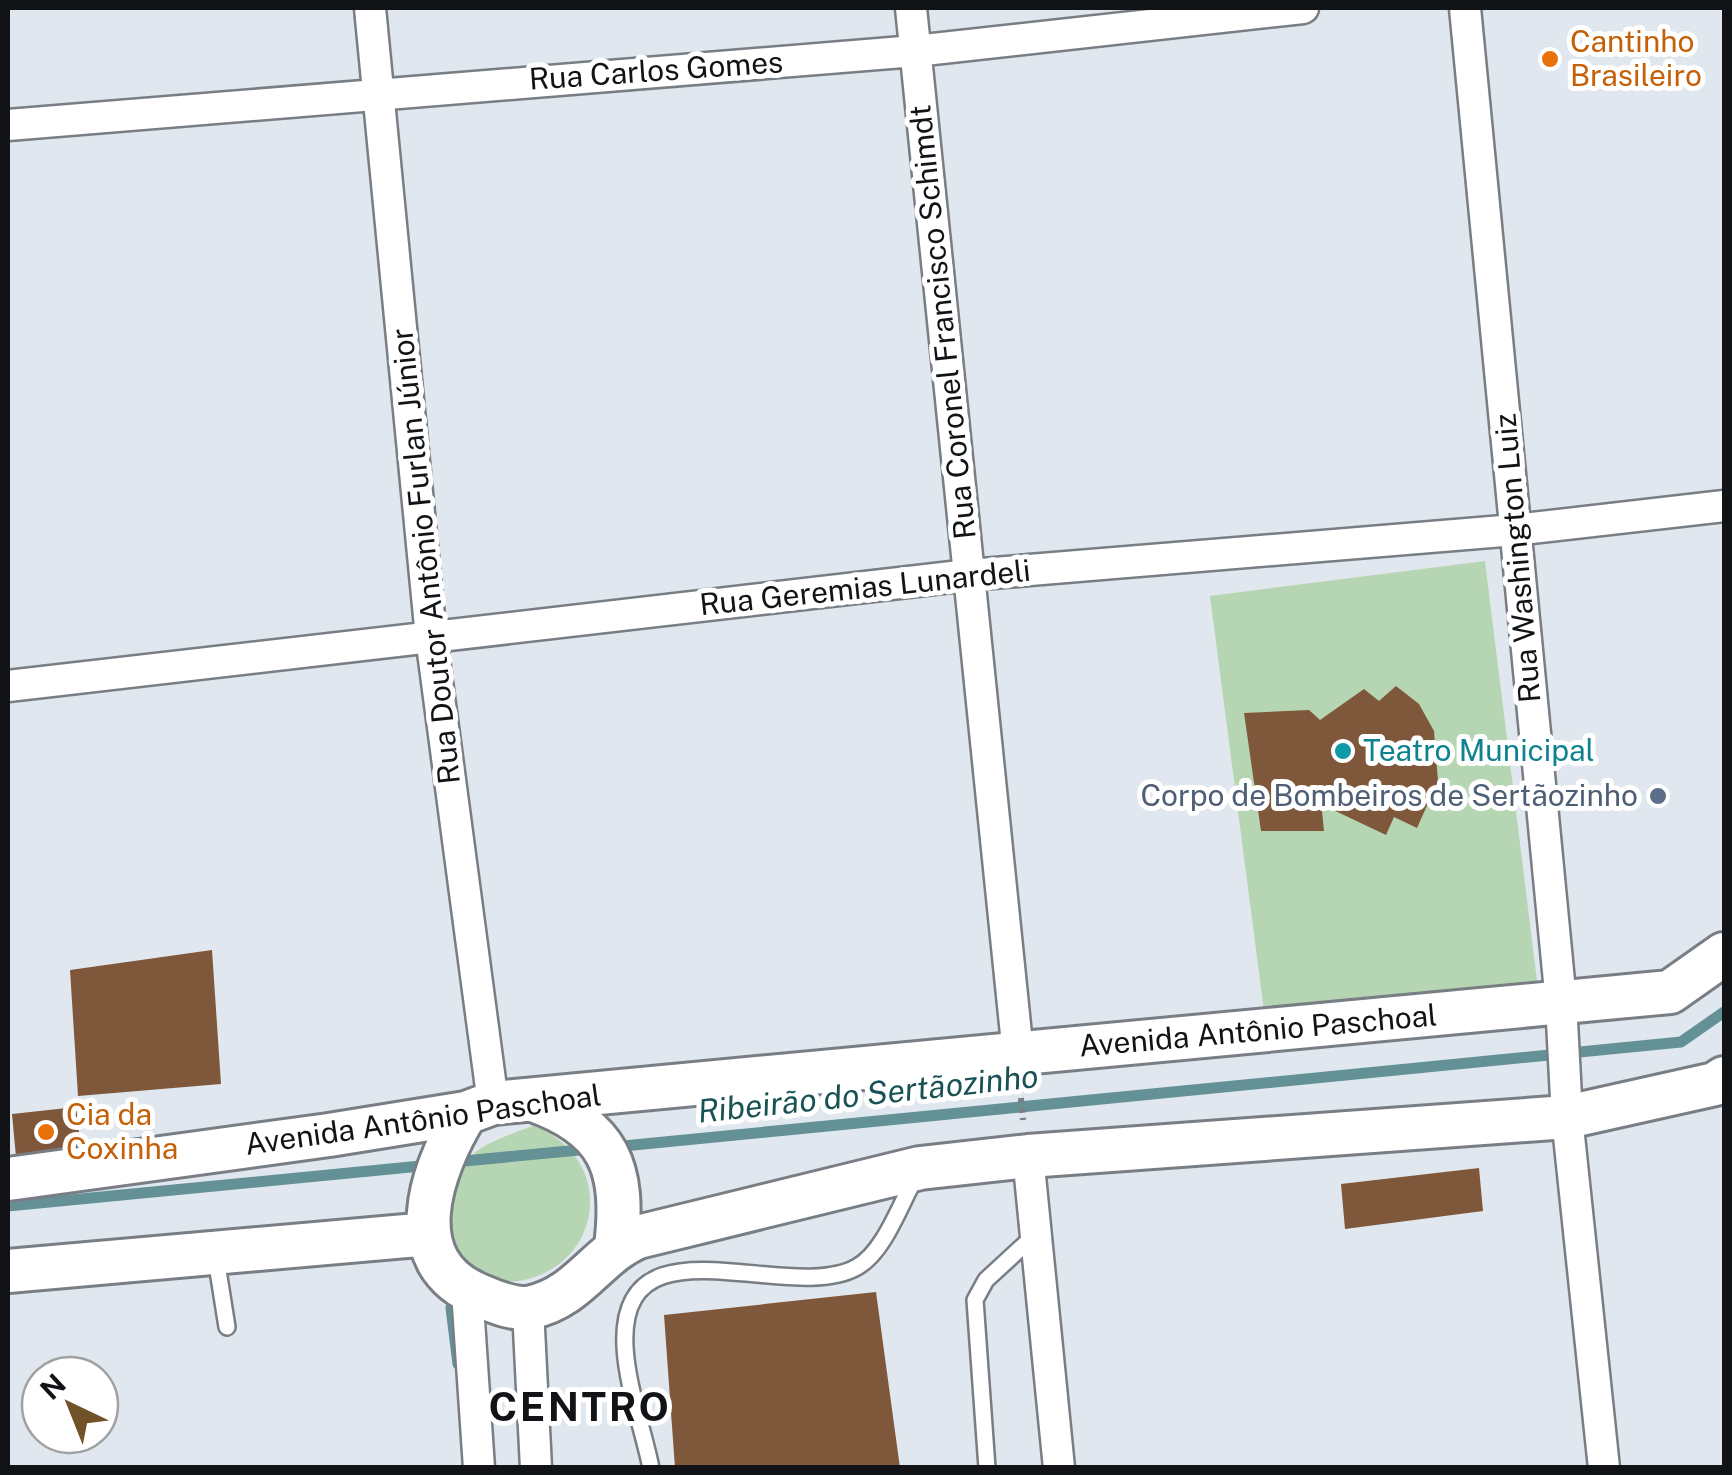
<svg xmlns="http://www.w3.org/2000/svg" width="1732" height="1475" viewBox="0 0 1732 1475" font-family="'Public Sans',sans-serif">
<style>
.green{fill:#b6d6b3}
.lines{fill:none;stroke-linecap:round;stroke-linejoin:round}
.stream{stroke:#639195;stroke-width:11}
.building{fill:#7f583b}
.lane-casing{stroke:#787e84;stroke-width:20}
.street-casing{stroke:#787e84;stroke-width:35}
.secondary-casing{stroke:#787e84;stroke-width:48}
.path{stroke:#7a7f84;stroke-width:6;stroke-dasharray:5 5;stroke-linecap:butt}
.lane{stroke:#fff;stroke-width:15}
.street{stroke:#fff;stroke-width:30}
.secondary{stroke:#fff;stroke-width:42}
.food-dot{fill:#e8710a;stroke:#fff;stroke-width:4}
.culture-dot{fill:#0f9aa8;stroke:#fff;stroke-width:4}
.service-dot{fill:#5c6f8a;stroke:#fff;stroke-width:4}
.labels{text-anchor:middle;stroke-width:10;stroke-linejoin:round;paint-order:stroke}
.food-label{font-size:30px;fill:#c56008;stroke:#fff;text-anchor:start}
.street-label{font-size:30px;fill:#111316;stroke:#fff}
.culture-label{font-size:30px;fill:#0d838f;stroke:#fff;text-anchor:start}
.service-label{font-size:30px;fill:#4e5e75;stroke:#fff;text-anchor:end}
.water-label{font-size:32px;font-style:italic;fill:#195255;stroke:#fff}
.district-label{font-size:40px;font-weight:bold;letter-spacing:2.5px;fill:#111316;stroke:#fff}
</style>
<rect width="100%" height="100%" fill="#e0e7ee"/>
<path class="green" d="M1485 561 1538 989 1264 1011 1210 596Z
M535 1125C566 1141 589 1163 590 1200 592 1287 455 1322 451 1215 449 1152 486 1144 535 1125Z"/>
<g class="lines">
<path class="stream" d="M613 1147 1681 1042 1724 1012
M454 1162 590 1149
M8 1206 431 1165
M451 1308 458 1364"/>
</g>
<path class="building" d="M1396 686 1419 704 1434 731 1438 781 1417 828 1394 817 1386 835 1327 807 1322 811 1324 831H1261L1244 713 1309 710 1320 720 1364 689 1379 701Z
M212 950 221 1084 78 1096 70 970Z
M76 1107 81 1149 16 1157 12 1114Z
M1479 1168 1483 1211 1345 1229 1341 1184Z
M876 1292 900 1468H675L664 1315Z"/>
<g class="lines">
<g class="lane-casing">
<path id="lane" d="M216 1258 227 1327
M651 1468C643 1429 627 1386 625 1347 618 1211 789 1306 857 1267 884 1252 900 1205 915 1178
M987 1468 975 1300 986 1280 1036 1234"/>
</g>
<g class="street-casing">
<path id="street" d="M370 8 431 637 493 1103
M911 8 1018 1054
M1465 8 1561 1002 1567 1117 1604 1468
M8 125 915 51 1303 8
M8 686 969 575 1515 530 1724 506
M1028 1156 1059 1468
M467 1291 479 1468
M528 1309 536 1468"/>
</g>
<g class="secondary-casing">
<path id="secondary" d="M533 1100C609 1127 626 1168 616 1246
M466 1113C432 1168 396 1263 481 1296 495 1302 516 1311 532 1307 579 1297 597 1254 638 1237L920 1168 1028 1156 1567 1117 1715 1084 1724 1078
M8 1179 329 1135 466 1113 493 1103 1670 992 1724 954
M8 1271 429 1234"/>
</g>
<path class="path" d="M1020 1088 1023 1120"/>
<use href="#lane" class="lane"/>
<use href="#street" class="street"/>
<use href="#secondary" class="secondary"/>
</g>
<g class="food-dot">
<circle cx="1550" cy="59" r="10"/>
<circle cx="46" cy="1132" r="10"/>
</g>
<circle class="culture-dot" cx="1343" cy="751" r="10"/>
<circle class="service-dot" cx="1658" cy="796" r="10"/>
<g class="labels">
<g class="food-label">
<text x="1570" y="52">Cantinho<tspan x="1570" dy="34">Brasileiro</tspan></text>
<text x="66" y="1125">Cia da<tspan x="66" dy="34">Coxinha</tspan></text>
</g>
<g class="street-label">
<text transform="translate(656 71) rotate(-4)" y="10">Rua Carlos Gomes</text>
<text transform="translate(943 322) rotate(-96)" y="10">Rua Coronel Francisco Schimdt</text>
<text transform="translate(426 556) rotate(-96)" y="10">Rua Doutor Antônio Furlan Júnior</text>
<text transform="translate(1518 558) rotate(-95)" y="10">Rua Washington Luiz</text>
<text transform="translate(865 588) rotate(-6)" y="10">Rua Geremias Lunardeli</text>
<text transform="translate(1258 1031) rotate(-5)" y="10">Avenida Antônio Paschoal</text>
<text transform="translate(423 1120) rotate(-8)" y="10">Avenida Antônio Paschoal</text>
</g>
<g class="culture-label">
<text x="1363" y="761">Teatro Municipal</text>
</g>
<g class="service-label">
<text x="1638" y="806">Corpo de Bombeiros de Sertãozinho</text>
</g>
<g class="water-label">
<text transform="translate(868 1094) rotate(-6)" y="11">Ribeirão do Sertãozinho</text>
</g>
<g class="district-label">
<text x="580" y="1421">CENTRO</text>
</g>
</g>
<rect width="1732" height="1475" fill="none" stroke="#111316" stroke-width="20"/>
<g transform="translate(70 1405) rotate(317)"><circle r="48" fill="#ffffff" stroke="#a0a1a2" stroke-width="2.5"/>
<path d="M0-8L18 38L0 25L-18 38Z" fill="#715127"/>
<text y="-15" font-size="28" font-weight="bold" text-anchor="middle" fill="#111316">N</text>
</g>
</svg>
